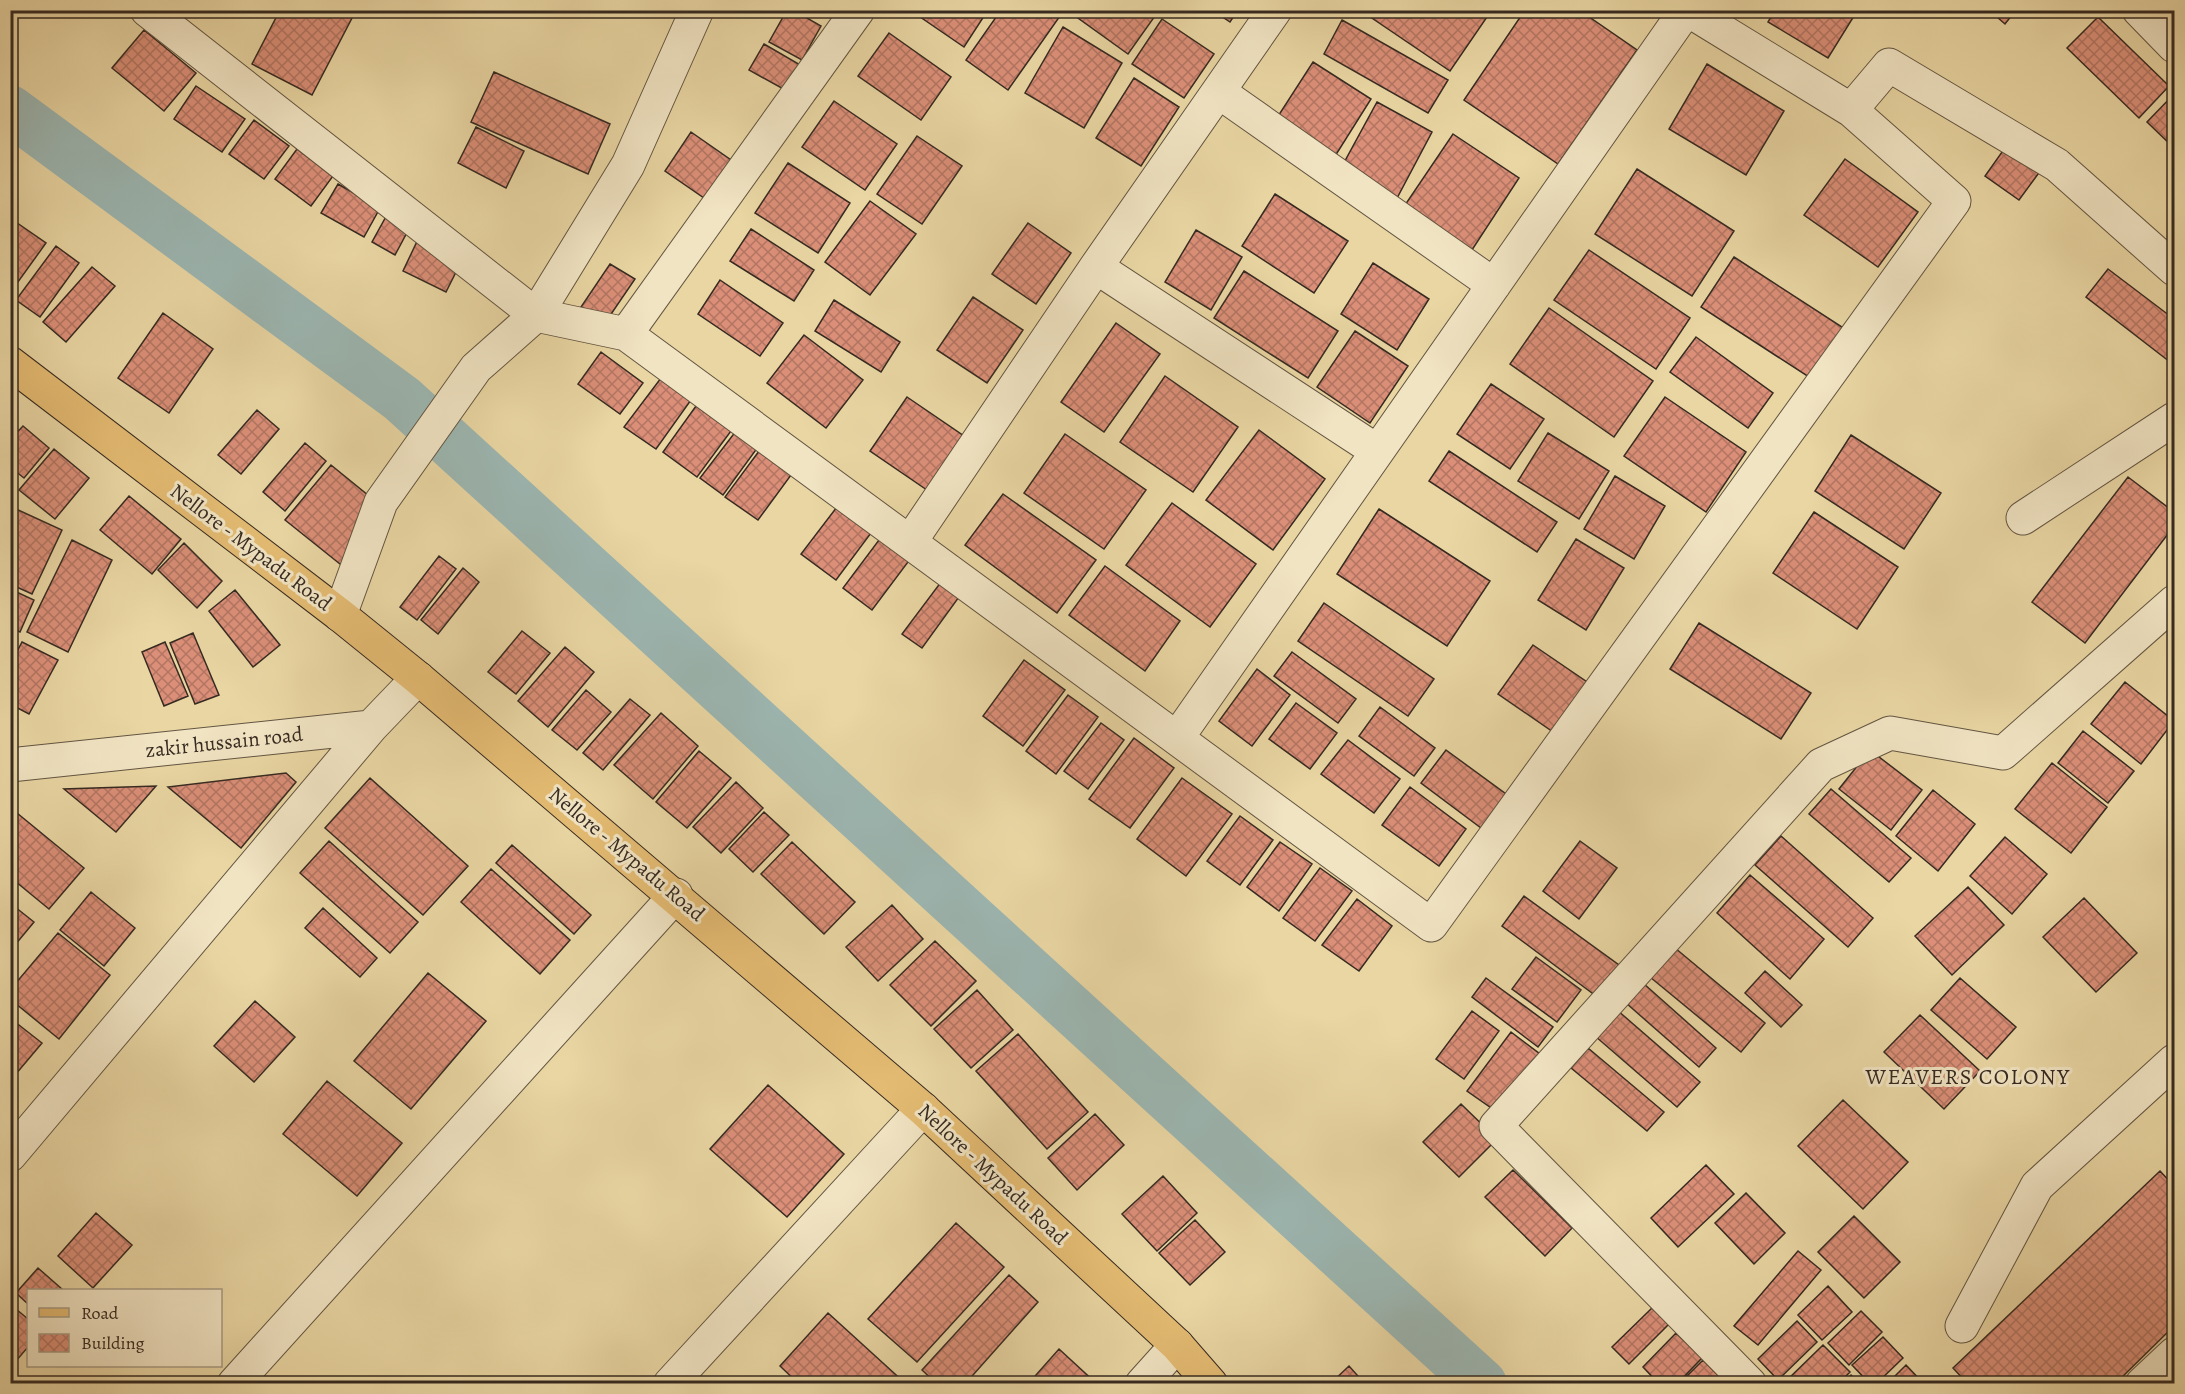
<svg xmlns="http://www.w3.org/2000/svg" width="2185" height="1394" viewBox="0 0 2185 1394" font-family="Alegreya,serif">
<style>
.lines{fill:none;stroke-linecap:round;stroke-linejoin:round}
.canal{stroke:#9cb6b1;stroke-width:50}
.building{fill:url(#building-cross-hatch);stroke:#362a21;stroke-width:1.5}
.minor-casing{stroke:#635542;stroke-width:35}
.major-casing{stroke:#362a21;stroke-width:35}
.minor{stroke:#f1e4c3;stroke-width:33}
.major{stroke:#e4bb72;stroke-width:33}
.labels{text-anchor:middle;stroke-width:6;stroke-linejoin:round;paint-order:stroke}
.street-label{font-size:21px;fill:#362a21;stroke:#f1e4c3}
.neighbourhood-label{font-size:22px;letter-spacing:1.5px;fill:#362a21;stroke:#f1e4c3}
</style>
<defs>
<pattern id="building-cross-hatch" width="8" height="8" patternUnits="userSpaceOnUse" patternTransform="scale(1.5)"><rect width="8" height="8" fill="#db8f78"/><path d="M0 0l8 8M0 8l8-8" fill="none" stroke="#b27562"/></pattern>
</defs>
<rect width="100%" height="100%" fill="#e9d6a3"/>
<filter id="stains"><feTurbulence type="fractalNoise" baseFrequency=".00333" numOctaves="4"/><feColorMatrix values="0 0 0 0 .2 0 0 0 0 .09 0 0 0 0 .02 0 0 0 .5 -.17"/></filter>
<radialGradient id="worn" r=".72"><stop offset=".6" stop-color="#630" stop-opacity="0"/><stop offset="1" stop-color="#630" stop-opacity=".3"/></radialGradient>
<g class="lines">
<path class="canal" d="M10 110 402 399 1482 1384"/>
</g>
<path class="building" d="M280 10H337L352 18 312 95 252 64Z
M787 10H793L821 26 802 60 769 42Z
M910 10H988L964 47Z
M1001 10H1051L1060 16 1008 90 966 60Z
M1084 10H1147L1155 16 1128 54 1078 18Z
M1212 10H1238L1230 22Z
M1364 10H1477L1487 17 1450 71 1363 12Z
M1525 10H1579L1637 50 1558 164 1464 100Z
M1775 10H1845L1854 16 1828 58 1768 22Z
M1989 10H2016L2005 24Z
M2098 17 2169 86 2139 118 2067 48Z
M1162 19 1214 54 1184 98 1132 64Z
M1342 20 1448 80 1428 113 1324 54Z
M1063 27 1122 63 1084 128 1025 93Z
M144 30 196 73 164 111 112 68Z
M889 33 951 77 921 120 858 76Z
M764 44 802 66 787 91 749 70Z
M1313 62 1371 99 1332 161 1273 124Z
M1707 64 1784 111 1746 175 1669 129Z
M494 72 610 124 588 174 471 122Z
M1134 78 1179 107 1141 166 1096 138Z
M196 86 245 119 222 152 174 119Z
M2174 94V148L2147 122Z
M834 101 897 144 865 190 802 147Z
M1377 102 1432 132 1396 200 1340 170Z
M254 120 289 146 264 179 229 154Z
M476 127 524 151 506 188 458 163Z
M691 132 731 160 704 198 665 171Z
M1453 134 1519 178 1470 253 1403 208Z
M917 136 962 166 922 224 877 194Z
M2007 145 2041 170 2019 200 1985 176Z
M297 149 333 176 311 206 275 179Z
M1845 159 1918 212 1878 267 1804 215Z
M788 163 850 203 818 253 755 213Z
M1637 169 1734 231 1692 296 1595 234Z
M338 184 380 208 364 237 321 213Z
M1275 194 1348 241 1314 293 1242 246Z
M870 201 916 234 870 295 825 262Z
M388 213 411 225 395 255 372 242Z
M10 218 46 243 10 293Z
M1028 223 1071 253 1036 304 992 274Z
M751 229 814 270 794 301 730 261Z
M1196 230 1242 257 1211 310 1165 282Z
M421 233 465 254 446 292 403 271Z
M56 246 79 263 40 317 16 300Z
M1589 250 1690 318 1656 369 1554 300Z
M1734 257 1845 329 1812 379 1701 307Z
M1373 263 1429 299 1397 350 1341 314Z
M610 264 635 279 605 323 581 307Z
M92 267 115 286 66 342 43 322Z
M2108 269 2174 319V356L2170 362 2086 297Z
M1244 271 1338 331 1308 378 1214 318Z
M720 280 783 323 760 356 698 314Z
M973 297 1023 330 987 383 937 350Z
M834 300 900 342 881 372 815 331Z
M1549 308 1653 381 1614 437 1510 364Z
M163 313 213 349 169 413 118 378Z
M1116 323 1160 354 1104 432 1061 402Z
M1355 331 1408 366 1370 423 1317 387Z
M804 335 863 380 826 428 767 383Z
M1696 337 1773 393 1748 428 1670 372Z
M601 352 643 383 620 414 578 384Z
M1165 376 1238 427 1193 492 1120 442Z
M661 378 691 400 656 449 624 427Z
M1491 384 1544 419 1510 469 1457 434Z
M907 397 964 436 927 490 870 451Z
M1665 397 1746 452 1706 512 1624 456Z
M696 406 731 431 697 477 663 452Z
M257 410 279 429 241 474 218 455Z
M23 426 49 448 24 478 10 467V440Z
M1259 430 1325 479 1273 550 1206 500Z
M736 431 758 447 723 495 700 478Z
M1548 433 1609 471 1579 519 1518 481Z
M1065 434 1146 490 1104 549 1024 493Z
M1851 435 1941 493 1904 549 1815 491Z
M305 443 326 461 285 511 263 492Z
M762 447 794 471 758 520 725 497Z
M54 449 89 478 55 519 19 490Z
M1449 451 1557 522 1537 552 1429 481Z
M331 465 390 513 345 568 285 520Z
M1615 476 1665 506 1634 559 1584 529Z
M2128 477 2174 512V526L2085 643 2032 602Z
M1003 494 1096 560 1057 613 965 545Z
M129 496 181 539 152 574 100 530Z
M840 503 874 529 836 580 801 554Z
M1172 503 1256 564 1210 627 1126 565Z
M16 509 62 530 32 594 10 584V520Z
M1379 509 1490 581 1447 646 1337 574Z
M1814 512 1898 567 1857 629 1773 573Z
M882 536 911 558 872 610 843 588Z
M1576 539 1624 568 1586 630 1538 600Z
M72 540 112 560 68 652 27 632Z
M184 543 222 581 197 608 158 570Z
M439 556 456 569 417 620 400 607Z
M1105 566 1180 621 1145 671 1069 615Z
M463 568 479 582 438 634 421 620Z
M941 582 959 597 922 648 902 634Z
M10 589 34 600 20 632 10 627Z
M235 590 280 645 253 667 209 611Z
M1324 603 1434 679 1408 716 1298 641Z
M1699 623 1811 693 1781 739 1670 669Z
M522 631 550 653 516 694 488 672Z
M193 633 219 695 195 704 170 643Z
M22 642 58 660 29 714 10 704V665Z
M165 642 188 696 164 706 142 652Z
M1533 645 1590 684 1556 734 1498 694Z
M565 647 594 672 548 727 518 701Z
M1292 652 1356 699 1338 723 1274 676Z
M1024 660 1065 690 1023 746 983 716Z
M1257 669 1290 695 1252 746 1219 721Z
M2125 682 2174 721 2141 764 2091 724Z
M586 690 611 712 577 750 552 730Z
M1068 695 1098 717 1056 774 1026 751Z
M630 699 650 715 603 770 583 753Z
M1296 703 1337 733 1310 769 1269 739Z
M1380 707 1435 748 1414 776 1359 736Z
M661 713 698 746 653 799 614 765Z
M1101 723 1124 740 1088 789 1064 771Z
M2083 731 2134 771 2108 803 2058 763Z
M1134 738 1174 768 1130 828 1089 799Z
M1348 740 1400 779 1374 813 1321 774Z
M1446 750 1506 794 1481 828 1421 783Z
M1870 750 1922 790 1891 830 1839 789Z
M699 751 731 778 687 828 656 802Z
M2052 763 2107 807 2071 853 2015 809Z
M286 773 296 782 241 848 168 787Z
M370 778 468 866 423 915 325 828Z
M1182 778 1232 814 1186 876 1137 839Z
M736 782 763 808 721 853 693 827Z
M156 786 116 832 64 789Z
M1410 787 1466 829 1439 866 1382 825Z
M1831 789 1911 858 1889 882 1809 814Z
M1933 790 1975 824 1938 871 1896 836Z
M764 812 789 835 753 872 729 849Z
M17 813 84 868 49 909 10 877V821Z
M1240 816 1273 840 1240 885 1207 861Z
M1781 836 1873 918 1848 947 1755 865Z
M2005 837 2047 874 2012 914 1970 876Z
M329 841 418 922 390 953 300 873Z
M1580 841 1617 868 1579 919 1543 891Z
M792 842 855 902 824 934 761 874Z
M1280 842 1312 864 1279 911 1247 887Z
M512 845 591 915 574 934 496 863Z
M1320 868 1352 891 1315 941 1283 918Z
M491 869 570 940 540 974 461 902Z
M1750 875 1824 939 1790 979 1717 913Z
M1968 887 2004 925 1952 975 1915 936Z
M91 892 135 928 104 966 60 930Z
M1524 896 1619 965 1596 996 1502 926Z
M2084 898 2137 953 2096 992 2043 937Z
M1357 899 1392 926 1359 971 1322 945Z
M10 903 34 922 10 951Z
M892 905 923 939 878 981 846 947Z
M323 908 377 958 360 977 305 928Z
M58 933 110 975 59 1039 10 999V990Z
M935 941 976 981 931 1026 890 985Z
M1675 948 1765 1023 1741 1052 1650 977Z
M1536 957 1581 990 1557 1022 1512 989Z
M1765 971 1802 1005 1781 1027 1745 993Z
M428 973 486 1021 411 1109 354 1061Z
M1486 978 1553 1027 1538 1047 1472 997Z
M1960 978 2016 1027 1987 1059 1931 1010Z
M1643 983 1716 1048 1699 1067 1626 1003Z
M977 990 1013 1030 971 1068 934 1029Z
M255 1001 295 1037 254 1082 214 1046Z
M1617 1010 1700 1082 1677 1107 1595 1036Z
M1472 1011 1499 1031 1464 1079 1436 1059Z
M1920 1015 1980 1071 1944 1109 1884 1052Z
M10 1018 42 1043 10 1081Z
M1511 1032 1540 1054 1497 1112 1467 1091Z
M1018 1034 1088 1112 1047 1149 976 1071Z
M1588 1048 1664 1112 1647 1131 1571 1068Z
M327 1081 402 1143 357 1196 283 1134Z
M768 1085 844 1154 787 1217 710 1149Z
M1843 1100 1908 1162 1863 1209 1798 1146Z
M1461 1104 1497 1139 1459 1177 1423 1142Z
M1095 1114 1124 1145 1077 1190 1048 1158Z
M1706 1165 1734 1194 1678 1247 1651 1218Z
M1513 1170 1572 1228 1545 1256 1485 1197Z
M2160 1171 2174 1186V1326L2115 1384H1968L1953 1368Z
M1163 1176 1197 1213 1157 1251 1122 1214Z
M1746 1193 1785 1233 1754 1264 1715 1223Z
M96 1213 132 1245 93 1288 58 1256Z
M1854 1216 1900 1262 1864 1298 1818 1252Z
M1195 1220 1225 1252 1190 1285 1159 1253Z
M956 1223 1004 1267 917 1362 868 1319Z
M1798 1251 1821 1270 1758 1345 1734 1326Z
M38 1268 63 1290H28V1304L16 1293Z
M1009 1275 1038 1302 965 1384H937L922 1370Z
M1828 1286 1852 1312 1822 1340 1798 1315Z
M10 1304 28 1319V1347L16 1361 10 1356Z
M1653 1307 1669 1324 1629 1364 1612 1347Z
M1861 1311 1882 1332 1849 1365 1828 1343Z
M828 1313 906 1384H799L780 1366Z
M1797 1321 1817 1342 1778 1380 1758 1359Z
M1676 1333 1702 1358 1677 1384H1659L1643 1367Z
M1883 1337 1903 1358 1876 1384H1870L1852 1365Z
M1823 1345 1850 1372 1838 1384H1783Z
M1059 1349 1097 1384H1028Z
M1703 1360 1725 1382 1723 1384H1679Z
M1906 1365 1924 1384H1887Z
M1349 1366 1365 1384H1330Z
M1851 1375 1860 1384H1843Z"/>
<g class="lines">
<g class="minor-casing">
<path id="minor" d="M147 10 536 315 628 165 697 10
M2139 10 2174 46
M1219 92 1494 285
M1851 110 1889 65 2057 165 2174 269
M1096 267 1377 451
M626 334 858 10
M2023 518 2174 419
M910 542 1096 267 1275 10
M340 615 381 502 476 368 536 315 626 334 1431 925 1954 201 1851 110 1688 10
M1177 738 1686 10
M10 765 371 727 418 678
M10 1155 371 727
M1962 1326 2037 1186 2174 1061
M234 1384 676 895
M670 1384 923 1109
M1142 1384 1177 1345
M1750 1384 1496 1126 1821 765 1890 733 2003 753 2174 602
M2142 1384 2174 1354"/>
</g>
<g class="major-casing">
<path id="major" d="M10 363 340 615 418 678 923 1109 1177 1345 1211 1384"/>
</g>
<use href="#minor" class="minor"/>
<use href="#major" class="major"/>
</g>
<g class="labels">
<g class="street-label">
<text transform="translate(251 547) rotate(37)" y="7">Nellore - Mypadu Road</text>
<text transform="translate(224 742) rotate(-6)" y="7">zakir hussain road</text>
<text transform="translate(627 854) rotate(40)" y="7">Nellore - Mypadu Road</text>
<text transform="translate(993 1174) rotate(43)" y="7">Nellore - Mypadu Road</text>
</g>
<g class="neighbourhood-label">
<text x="1968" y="1084">WEAVERS COLONY</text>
</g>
</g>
<rect width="2185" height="1394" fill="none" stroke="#e9d6a3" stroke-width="36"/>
<rect x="12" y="12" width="2161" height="1370" fill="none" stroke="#362a21" stroke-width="3"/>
<rect x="18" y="18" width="2149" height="1358" fill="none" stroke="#362a21" stroke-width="1.5"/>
<rect x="27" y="1289" width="195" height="78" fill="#f1e4c3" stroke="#a69a82" stroke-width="1.5"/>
<rect x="39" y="1308" width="30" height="9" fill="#e4bb72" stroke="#a69a82" stroke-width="1.5"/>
<text x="81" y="1319" font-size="18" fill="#362a21">Road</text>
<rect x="39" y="1334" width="30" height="18" fill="url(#building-cross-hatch)" stroke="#a69a82" stroke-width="1.5"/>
<text x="81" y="1349" font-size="18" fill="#362a21">Building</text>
<rect width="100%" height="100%" filter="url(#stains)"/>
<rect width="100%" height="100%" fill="url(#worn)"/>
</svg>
